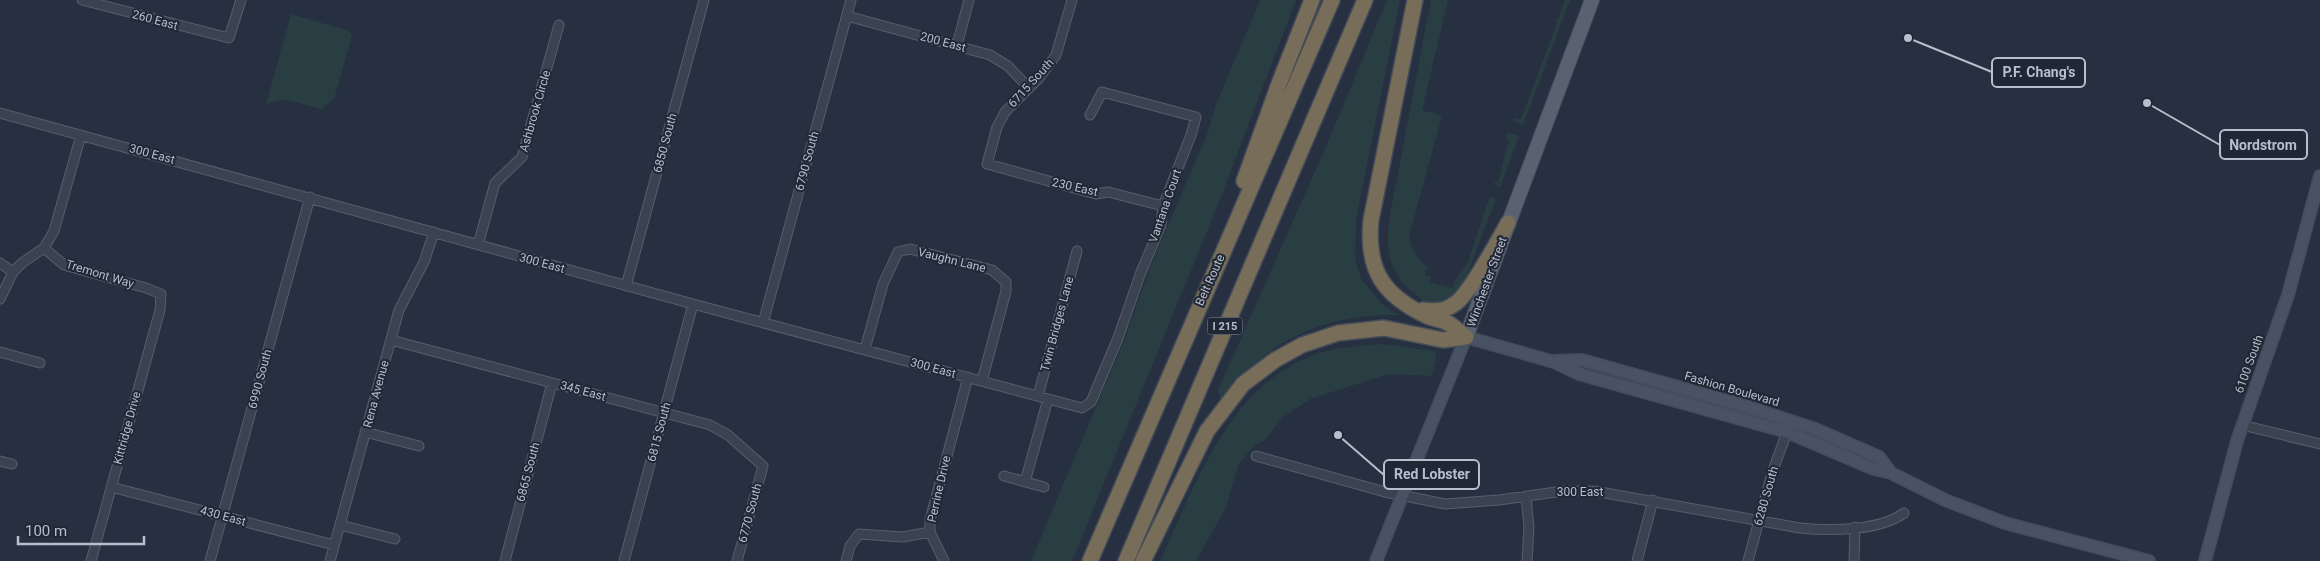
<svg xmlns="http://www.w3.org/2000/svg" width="2320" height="561" viewBox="0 0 2320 561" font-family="Roboto,sans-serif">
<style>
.green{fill:#293e42}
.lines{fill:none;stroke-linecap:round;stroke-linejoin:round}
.street-casing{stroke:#565e6b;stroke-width:11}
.secondary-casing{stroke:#454c5a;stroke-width:14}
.primary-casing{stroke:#454c5a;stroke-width:16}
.highway-casing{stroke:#434b58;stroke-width:18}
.street{stroke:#3b4351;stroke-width:9}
.secondary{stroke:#495264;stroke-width:11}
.primary{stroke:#596271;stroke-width:14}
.highway{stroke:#776d58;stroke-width:15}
.labels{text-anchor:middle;stroke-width:4;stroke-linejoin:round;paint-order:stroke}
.shield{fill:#202836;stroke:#8a919e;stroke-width:1}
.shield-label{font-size:11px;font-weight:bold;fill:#b8becb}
.street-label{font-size:12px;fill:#b8becb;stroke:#202836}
.leader{fill:none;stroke:#b8becb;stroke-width:2}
.callout-dot{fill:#b8becb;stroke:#202836;stroke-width:2}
.callout{fill:#202836;stroke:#b8becb;stroke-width:2}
.callout-label{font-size:14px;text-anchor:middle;font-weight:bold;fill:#b8becb}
</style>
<rect width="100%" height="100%" fill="#273041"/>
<path class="green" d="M1260 0H1296L1219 202 1072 561H1031L1126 336 1151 265 1208 132 1215 107Z
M1387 0H1400L1356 219 1355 259 1361 279 1384 306 1399 315C1349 314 1296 327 1257 362 1244 373 1233 388 1221 401L1218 390 1328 142Z
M1431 0H1448L1422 110 1442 116 1409 236C1409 246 1421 265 1430 268L1426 269 1425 275 1431 277 1430 282 1453 288 1455 281 1468 262 1488 201 1491 197 1496 199 1463 285 1450 302 1426 306C1422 298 1414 293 1407 287 1386 266 1386 242 1390 215Z
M1565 0H1570L1523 125 1515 122 1514 118 1521 119 1557 23 1555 20 1558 19Z
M291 14 349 31 352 36 334 99 322 109 283 99 266 104Z
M1508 132 1519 136 1500 188 1493 182H1498L1509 140 1506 138Z
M1384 344 1435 351 1436 362 1431 376 1388 374 1310 399 1282 418 1265 440 1256 445 1239 463 1225 509 1196 561H1160C1196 484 1230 381 1320 353 1340 347 1363 345 1384 344Z"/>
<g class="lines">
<g class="street-casing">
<path id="street" d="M82 0 229 38 241 0
M1072 0 1056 55 1039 78 1005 112 997 127 987 164 1096 194 1108 192 1163 206
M847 16 990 55 1008 66 1029 88
M957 45 969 0
M0 113 693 304 1082 408 1091 402 1118 338 1141 272 1161 225 1163 206 1191 135 1196 117 1102 92 1090 115
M478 245 495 183 522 157 559 25
M44 248 64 265 146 288 161 294 160 310 91 561
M0 263 13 272
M626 286 704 0
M0 299 13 272 22 263 44 248 54 231 81 135
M763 323 851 0
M391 340 710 425 728 435 763 466 737 561
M865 349 883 284 898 252 910 249 992 270 1006 282V291L982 381
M0 352 40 363
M1038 396 1077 251
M2242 425 2320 444
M365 432 419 446
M1256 456 1385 492 1445 504 1499 500 1563 491H1594L1800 528C1829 531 1880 531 1904 513
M0 461 12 464
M1004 476 1044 487
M1025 482 1048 399
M111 487 334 545
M1526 496 1529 527 1527 561
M340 525 395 539
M210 561 310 197
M330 561 399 310 424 262 434 232
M505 561 552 383
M624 561 693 304
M846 561 850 546 859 534 903 537 930 532
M944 561 930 532V520L968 377
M1637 561 1653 500
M1748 561 1772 473 1787 432
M1854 561 1855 527"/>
</g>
<g class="secondary-casing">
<path id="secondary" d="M1555 361 1582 360 1745 406 1815 429 1879 457 1891 473
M1376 561 1466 337 1554 362 1579 374 1787 432 1874 469 1891 473 1945 500 2005 523 2149 561
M2205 561 2237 441 2288 295 2320 176"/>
</g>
<g class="primary-casing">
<path id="primary" d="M1466 337 1592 0"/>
</g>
<g class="highway-casing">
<path id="highway" d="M1415 0 1371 220C1366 270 1383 296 1429 317 1435 319 1442 320 1448 323 1454 326 1460 333 1466 337
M1244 181 1280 81 1312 0
M1423 310C1435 312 1446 311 1456 303 1470 293 1498 241 1508 223
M1090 561 1332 0
M1126 561 1365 0
M1143 561 1207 431 1243 384 1275 360 1302 345 1338 333 1384 328 1443 340 1466 337"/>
</g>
<use href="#street" class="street"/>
<use href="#secondary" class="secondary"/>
<use href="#primary" class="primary"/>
<use href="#highway" class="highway"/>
</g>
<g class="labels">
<rect class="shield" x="1207.5" y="317.5" width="35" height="17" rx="4"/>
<g class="shield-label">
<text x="1225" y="330">I 215</text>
</g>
<g class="street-label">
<text transform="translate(155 20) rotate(15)" y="4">260 East</text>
<text transform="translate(943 42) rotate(15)" y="4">200 East</text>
<text transform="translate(1031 83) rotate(-48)" y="4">6715 South</text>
<text transform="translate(535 111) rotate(-74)" y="4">Ashbrook Circle</text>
<text transform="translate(665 143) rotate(-75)" y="4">6850 South</text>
<text transform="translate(152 154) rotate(15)" y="4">300 East</text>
<text transform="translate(807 161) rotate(-75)" y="4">6790 South</text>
<text transform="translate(1075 187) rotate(13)" y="4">230 East</text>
<text transform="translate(1165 206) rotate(-71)" y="4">Vantana Court</text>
<text transform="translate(952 260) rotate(14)" y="4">Vaughn Lane</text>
<text transform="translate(542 263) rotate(15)" y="4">300 East</text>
<text transform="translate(100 274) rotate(17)" y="4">Tremont Way</text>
<text transform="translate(1210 280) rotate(-66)" y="4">Belt Route</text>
<text transform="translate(1487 282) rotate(-70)" y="4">Winchester Street</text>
<text transform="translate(1057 324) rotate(-75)" y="4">Twin Bridges Lane</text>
<text transform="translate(2249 364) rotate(-70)" y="4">6100 South</text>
<text transform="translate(933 368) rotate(15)" y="4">300 East</text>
<text transform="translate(260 379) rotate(-75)" y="4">6990 South</text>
<text transform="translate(1732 389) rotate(16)" y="4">Fashion Boulevard</text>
<text transform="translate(583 391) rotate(15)" y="4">345 East</text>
<text transform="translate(376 394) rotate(-75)" y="4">Rena Avenue</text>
<text transform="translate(127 428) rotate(-75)" y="4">Kittridge Drive</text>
<text transform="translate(659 432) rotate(-75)" y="4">6815 South</text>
<text transform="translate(528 472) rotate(-75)" y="4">6865 South</text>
<text transform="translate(939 489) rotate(-77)" y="4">Perrine Drive</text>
<text x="1580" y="496">300 East</text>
<text transform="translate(1766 496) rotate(-74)" y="4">6280 South</text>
<text transform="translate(750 513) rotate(-75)" y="4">6770 South</text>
<text transform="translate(223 516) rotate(15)" y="4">430 East</text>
</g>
</g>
<path class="leader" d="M1908 38L1992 72M2147 103L2220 145M1338 435L1384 475"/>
<g class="callout-dot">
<circle cx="1908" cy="38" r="5"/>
<circle cx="2147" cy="103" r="5"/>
<circle cx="1338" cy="435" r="5"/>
</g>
<g class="callout">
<rect x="1992" y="58" width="93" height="29" rx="5"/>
<rect x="2220" y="130" width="87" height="29" rx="5"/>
<rect x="1384" y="460" width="95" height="29" rx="5"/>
</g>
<g class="callout-label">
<text x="2039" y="77">P.F. Chang's</text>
<text x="2263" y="150">Nordstrom</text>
<text x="1432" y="479">Red Lobster</text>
</g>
<path d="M18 536v8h126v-8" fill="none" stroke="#b8becb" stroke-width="2.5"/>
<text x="25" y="536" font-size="15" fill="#b8becb" stroke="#202836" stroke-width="4" paint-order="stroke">100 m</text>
</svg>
